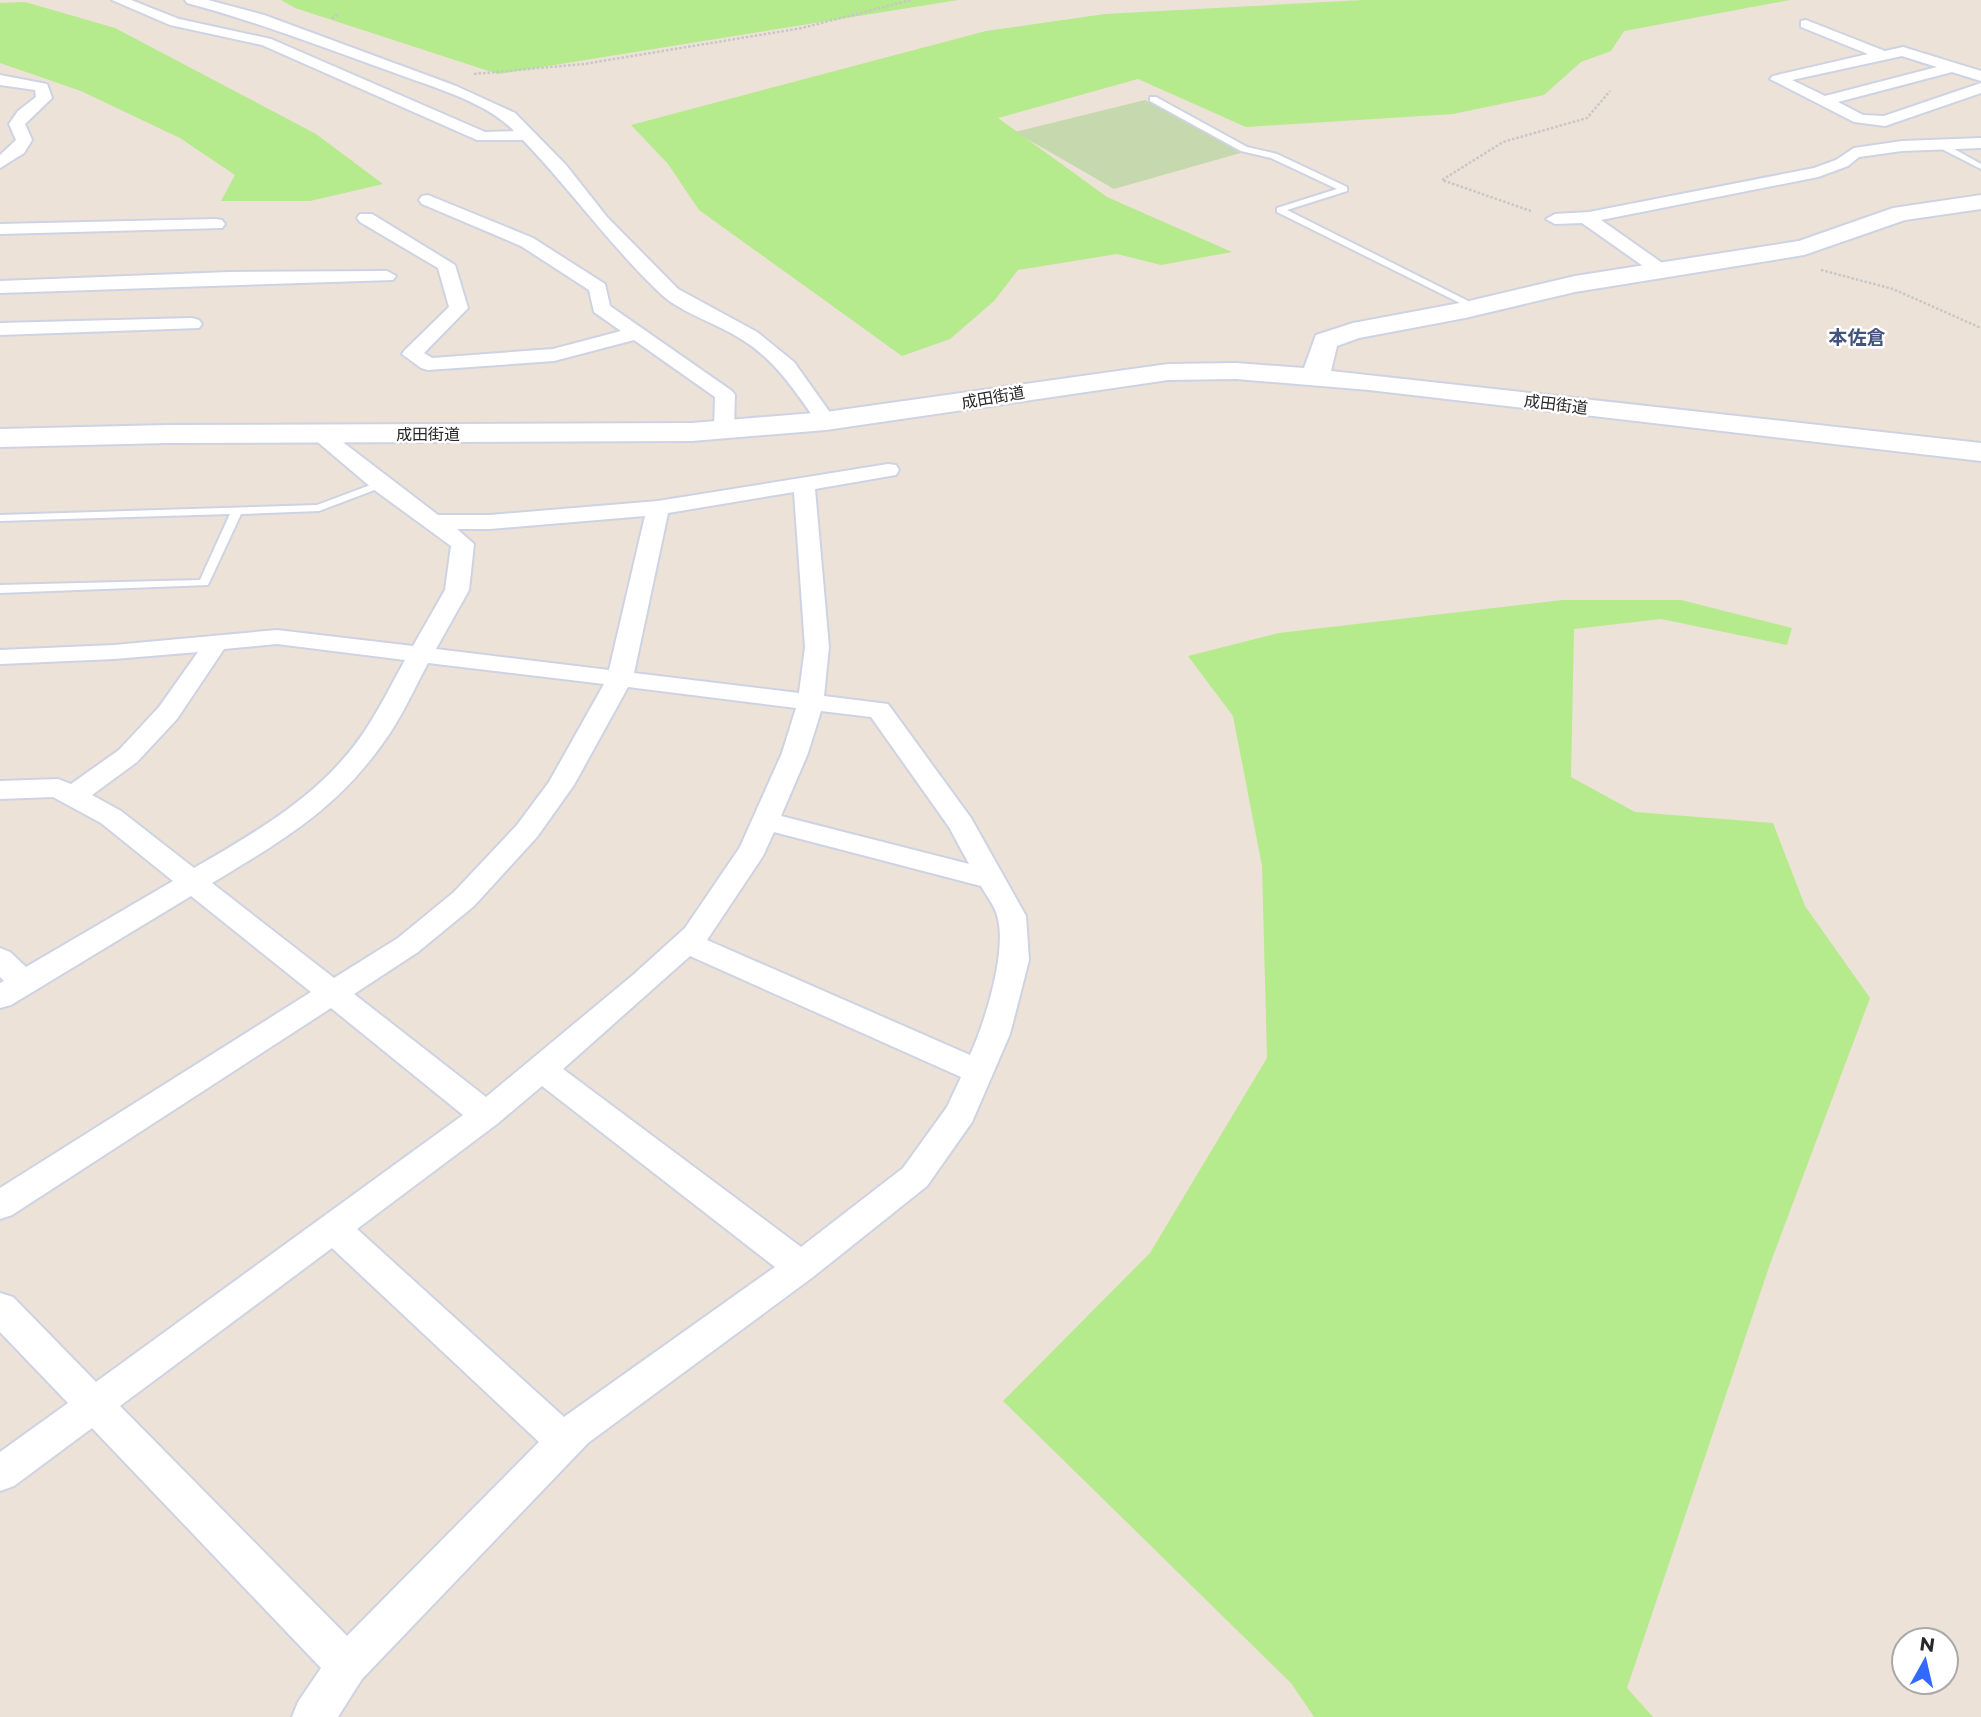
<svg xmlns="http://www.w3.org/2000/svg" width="1981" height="1717" viewBox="0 0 1981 1717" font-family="Montserrat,'Noto Sans JP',sans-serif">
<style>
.green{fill:#b5ea8d}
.cemetery{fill:#c6d8ad}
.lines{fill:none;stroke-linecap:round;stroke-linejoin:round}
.lane-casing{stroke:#cdd3e3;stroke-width:4}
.street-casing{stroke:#cdd3e3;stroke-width:4}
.secondary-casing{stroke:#cdd3e3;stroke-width:4}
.path{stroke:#c7c7c7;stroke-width:2.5;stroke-dasharray:2.5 2;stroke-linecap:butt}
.lane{fill:#fff;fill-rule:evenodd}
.street{fill:#fff;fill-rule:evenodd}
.secondary{fill:#fff;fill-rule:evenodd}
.labels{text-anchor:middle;stroke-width:5;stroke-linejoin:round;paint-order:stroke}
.far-street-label{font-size:16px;fill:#282828;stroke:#fff}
.far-quarter-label{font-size:19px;font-weight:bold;fill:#44537d;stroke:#fff}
</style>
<rect width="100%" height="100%" fill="#ede2d7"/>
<path class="green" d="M281 0H958L498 74 295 8Z
M1363 0H1790L1624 31 1611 51 1581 62 1544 95 1453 114 1246 127 1138 79 998 118 1107 197 1232 252 1161 265 1117 254 1018 270 994 301 950 339 902 356 699 210 668 164 631 125 986 31 1105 14Z
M25 2 115 28 316 134 383 184 310 201H221L235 175 180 138 81 91 0 63V3Z
M1563 600H1681L1792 628 1787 645 1661 619 1574 629 1571 777 1635 812 1773 823 1805 906 1870 998 1770 1264 1627 1688 1653 1717H1314L1291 1683 1003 1401 1150 1253 1267 1058 1262 866 1233 716 1188 656 1279 633Z"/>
<path class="cemetery" d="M1145 100 1244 152 1114 189 1015 132Z"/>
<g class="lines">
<g class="lane-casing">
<path id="lane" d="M1150 97H1156L1247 147 1277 154 1347 187V191L1287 210 1480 307 1472 309 1277 212V208L1337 189 1271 158 1241 151 1150 101Z
M1934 141H1940L1981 164V169L1934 145Z
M381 481 386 484 385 486 319 511 241 514 208 585 0 593V585L200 580 230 514 0 521V515L317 505Z"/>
</g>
<g class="street-casing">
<path id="street" d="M112 0H131L179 19 271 39 485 132 514 131C487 102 432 87 395 73 326 48 258 22 187 3L185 0H208L264 15 456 86 515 113 566 165 607 217 678 289 757 332 794 362 836 421 833 425H819C796 393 776 360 741 339 718 324 682 313 662 295 611 247 571 190 523 140H477L262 45 170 25Z
M1806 20 1885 51 1903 47 1981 71V81L1952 72 1838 102 1863 115 1884 116 1981 83V93L1885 126 1854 122 1770 79 1773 76 1868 54 1801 27V21ZM1902 56 1937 67 1825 96 1792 80Z
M0 75 47 84 52 98 25 124 32 140 24 153 0 168V155L16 140 9 124 18 111 36 97 35 90 0 85Z
M1981 138V148L1902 151 1859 157 1848 166 1818 177 1601 220 1665 265 1668 269 1659 274 1653 273 1582 223 1555 224 1546 219 1555 214 1589 212 1814 168 1836 160 1854 148 1902 141Z
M428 195 533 238 605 284 610 306 732 391 735 395 734 429 731 433H717L714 429 715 397 634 340 554 361 428 370 421 368 402 354 405 350 449 307 438 268 360 222 357 218 360 214H372L455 265 468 308 424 353 432 358 553 349 621 331 594 312 589 290 521 246 422 204 419 200 422 196Z
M216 219 222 220 225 224 222 228 0 234V224Z
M387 271 396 276 393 280 0 293V281L229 272Z
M192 318 199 320 202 324 199 328 0 335V323Z
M320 428 327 430 438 515H490L658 501 888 464 896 465 899 470 896 475 815 489 829 647 824 696 888 704 971 818 1026 916 1029 960 1010 1034 972 1122 927 1186 813 1277 588 1443 362 1679 338 1717H292L298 1702 321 1668 92 1428 14 1486 0 1491V1452L68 1403 0 1332V1293L13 1297 96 1382 463 1115 331 1008 12 1215 0 1219V1188L311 992 191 896 11 1005 0 1008V983L4 981 0 977V948L10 952 26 967 173 881 101 823 53 797 0 799V781L58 779 71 784 119 750 159 707 198 652 114 659 0 664V650L114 645 277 630 413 646 445 590 451 546 373 489 313 438 310 434 313 430ZM794 492 805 647 799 693 634 673 668 513ZM645 516 609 670 436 649 469 590 474 544 457 529H490ZM277 644 405 660C391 685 378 712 362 735 320 796 256 832 194 868L121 811 92 795 137 762 177 719 224 649ZM428 663 604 684 549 782 517 825 454 892 398 938 334 978 212 883C280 842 336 810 383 743 401 719 414 689 428 663ZM628 687 796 708 782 753 740 847 685 928 633 975 486 1097 354 994 418 952 474 906 537 837 574 785ZM821 711 871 717 949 827 969 864 781 816 808 753ZM774 832 981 886C986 895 994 905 997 915 1008 950 985 1022 970 1055L707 940 763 856ZM690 956 961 1077 947 1107 903 1168 801 1247 563 1069ZM542 1086 775 1267 564 1417 357 1229 497 1124ZM332 1248 539 1442 347 1636 120 1406Z"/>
</g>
<g class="secondary-casing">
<path id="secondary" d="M1981 195V209L1905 220 1804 255 1575 292 1465 318 1359 338 1337 346 1331 371 1981 443V461L1369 390 1236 379 1168 380 826 430 692 441 167 443 0 447V429L167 425 692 423 826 412 1168 364 1236 363 1304 368 1316 335 1353 323 1465 302 1575 276 1799 241 1893 208Z"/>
</g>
<path class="path" d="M332 19 339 13
M474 74 584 64 802 28 911 0
M1531 211 1442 180 1503 142 1587 118 1610 91
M1821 270 1893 289 1981 328"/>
<use href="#lane" class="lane"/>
<use href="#street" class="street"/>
<use href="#secondary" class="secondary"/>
</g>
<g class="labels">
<g class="far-street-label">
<text transform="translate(993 397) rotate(-10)" y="6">成田街道</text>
<text transform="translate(1556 404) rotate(7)" y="6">成田街道</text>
<text x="428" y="440">成田街道</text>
</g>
<g class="far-quarter-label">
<text x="1857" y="344">本佐倉</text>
</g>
</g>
<g transform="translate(1925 1661) rotate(8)"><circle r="33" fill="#ffffff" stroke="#a9a9a9" stroke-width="2"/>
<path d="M0-5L12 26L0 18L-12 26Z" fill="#326aff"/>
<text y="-10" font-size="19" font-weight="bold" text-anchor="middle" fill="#282828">N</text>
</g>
</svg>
